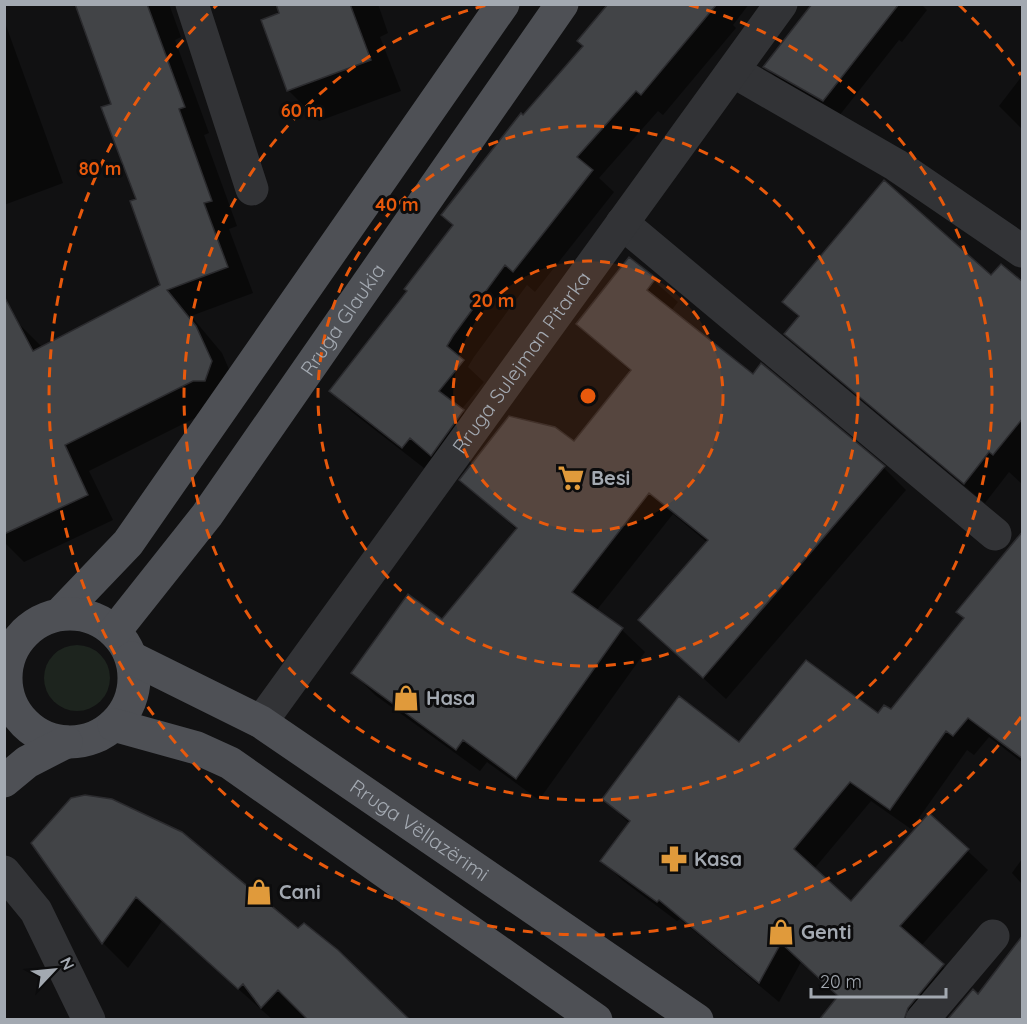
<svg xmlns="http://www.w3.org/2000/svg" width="1027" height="1024" viewBox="0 0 1027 1024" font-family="Quicksand,sans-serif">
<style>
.green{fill:#1d241e}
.shadow{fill:#0007}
.building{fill:#424447;stroke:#2b2b2e;stroke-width:1.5}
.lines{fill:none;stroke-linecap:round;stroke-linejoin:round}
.minor{stroke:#323336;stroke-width:33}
.major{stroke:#4e5055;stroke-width:33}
.ring{fill:none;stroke:#e8590c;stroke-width:3;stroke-dasharray:10 8}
.labels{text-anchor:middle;stroke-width:6;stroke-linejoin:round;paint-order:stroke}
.street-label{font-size:20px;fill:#a3a9b1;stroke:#0c0c0d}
.poi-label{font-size:20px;font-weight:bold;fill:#a3a9b1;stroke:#0c0c0d;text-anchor:start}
.centre{fill:#e8590c;stroke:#0c0c0d;stroke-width:3}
.ring-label{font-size:18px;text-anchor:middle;font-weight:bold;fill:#e8590c;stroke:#0c0c0d;stroke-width:6;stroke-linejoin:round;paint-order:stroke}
</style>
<rect width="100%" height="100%" fill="#111112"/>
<path class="green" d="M44 678a33 33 0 1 1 66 0a33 33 0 1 1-66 0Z"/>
<path class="shadow" d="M77 4H169L181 37 175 40 209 133 204 135 237 226 229 229 253 293 191 316 222 353 237 388 219 406 89 471 113 520 24 562 4 542V301L16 321 42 347 162 285 113 105Z
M278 4H378L388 33 380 37 401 91 319 121 288 90Z
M610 4H749L733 25 736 28 663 115 658 111 599 178 614 192 535 292 527 285 474 357 468 367 484 382 461 410 484 432 453 476 432 458 424 468 352 412 331 391 408 291 453 226 443 215 585 46Z
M845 4H921L927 10 902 42 899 40 839 116 781 82 765 67Z
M4 20 63 183 4 205Z
M1022 76V129L999 106Z
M630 260 678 302 671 311 753 376 761 366 884 468 906 490 726 699 640 620 708 543 673 514 596 611 622 630 645 652 539 800 487 762 480 771 375 695 353 673 442 621 517 530 461 480 574 444 631 372 578 324Z
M784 302 1022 305V484L1009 472 985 503 806 354 786 334 799 318Z
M1022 533V762L989 737 974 755 967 750 911 829 871 801 814 869 851 903 929 815 988 870 921 946 963 986 935 1020H836L839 997 801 962 779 1002 680 919 677 921 622 880 602 860 630 824 604 799 739 744 891 711 966 619Z
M33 843 408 1020H273L162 921 128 968 103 943Z
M1022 859V884L1012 873Z"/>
<path class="building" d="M75 4H147L185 107 179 109 212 201 204 203 228 267 167 290 196 326 212 361 205 381H193L65 445 88 495 4 534V296L33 351 160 285 130 201 136 199 101 107 111 104Z
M276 4H350L371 60 287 91 261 20 279 13Z
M608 4H717L641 95 636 91 577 157 593 170 513 272 505 265 453 336 447 346 464 360 439 391 464 410 431 456 410 438 402 448 329 391 407 291 404 289 453 225 441 215 521 113 523 115 583 46 577 41Z
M812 4H899L823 101 763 67Z
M884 180 991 275 1001 264 1023 282V418L993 455 989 452 964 484 784 334 799 316 782 302Z
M629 257 656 278 647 290 753 374 761 363 885 466 703 678 638 620 708 540 649 493 572 592 623 628 516 779 463 740 456 750 351 673 408 594 442 619 517 528 459 480 509 416 555 427 574 441 631 370 576 324Z
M1023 531V759L968 718 953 736 946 731 890 810 850 782 794 849 851 901 929 813 969 849 900 926 944 964 908 1008 904 1020H819L838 996 781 943 759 983 659 900 657 902 600 861 630 821 602 799 679 696 739 742 806 660 878 713 884 705 891 709 964 618 956 612Z
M85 795 112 799 182 832 298 928 304 923 338 950 410 1020H308L278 990 261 1008 243 984 238 989 136 897 102 944 31 843 71 798Z
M1023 935V1020H947L973 989 978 994Z"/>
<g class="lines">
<g class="minor">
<path d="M192 4 252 189"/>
<path d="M733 71 896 165 1022 251"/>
<path d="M622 223 995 534"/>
<path id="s1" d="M261 722 781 4"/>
<path d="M4 872 36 911 89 1020"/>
<path d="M922 1020 993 936"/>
</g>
<g class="major">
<path d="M61 613 128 543 503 4"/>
<circle cx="70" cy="678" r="64"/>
<path id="s2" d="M115 631 207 515 562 4"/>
<path id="s3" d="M132 658 261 722 697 1020"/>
<path d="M114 725 197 748 230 763 596 1020"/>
<path d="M4 781 27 762 66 742"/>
</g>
</g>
<circle cx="588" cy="396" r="135" fill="#e8590c" fill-opacity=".12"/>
<g class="ring">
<circle cx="588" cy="396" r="135"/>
<circle cx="588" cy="396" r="270"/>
<path d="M689 5A404 404 0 1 1 487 5"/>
<path d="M1021 717A539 539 0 1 1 217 5M959 5A539 539 0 0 1 1021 75"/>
</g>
<defs>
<g id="supermarket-bare" transform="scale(2.07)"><path d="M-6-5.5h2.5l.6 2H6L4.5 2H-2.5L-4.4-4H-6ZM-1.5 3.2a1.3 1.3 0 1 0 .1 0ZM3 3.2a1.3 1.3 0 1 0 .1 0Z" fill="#e09a3b" stroke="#0c0c0d" stroke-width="2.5" paint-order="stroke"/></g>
<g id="shop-bare" transform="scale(2.07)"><path d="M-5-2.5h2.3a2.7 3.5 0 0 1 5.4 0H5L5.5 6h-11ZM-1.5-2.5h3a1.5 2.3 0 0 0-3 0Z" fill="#e09a3b" stroke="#0c0c0d" stroke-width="2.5" paint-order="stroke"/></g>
<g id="pharmacy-bare" transform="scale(2.07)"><path d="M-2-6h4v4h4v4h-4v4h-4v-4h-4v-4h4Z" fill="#e09a3b" stroke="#0c0c0d" stroke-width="2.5" paint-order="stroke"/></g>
</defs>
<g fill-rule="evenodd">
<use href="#supermarket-bare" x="571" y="478"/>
<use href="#shop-bare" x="406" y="698"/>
<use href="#pharmacy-bare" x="674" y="859"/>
<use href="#shop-bare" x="259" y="892"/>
<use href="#shop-bare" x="781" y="932"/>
</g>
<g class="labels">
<g class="street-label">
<text dy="7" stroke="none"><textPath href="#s2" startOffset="386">Rruga Glaukia</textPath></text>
<text dy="7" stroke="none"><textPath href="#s1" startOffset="444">Rruga Sulejman Pitarka</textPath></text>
<text dy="7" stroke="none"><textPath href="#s3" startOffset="336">Rruga Vëllazërimi</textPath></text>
</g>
<g class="poi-label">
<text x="591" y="485">Besi</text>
<text x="426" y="705">Hasa</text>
<text x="694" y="866">Kasa</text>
<text x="279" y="899">Cani</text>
<text x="801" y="939">Genti</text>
</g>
</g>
<circle cx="588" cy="396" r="9" class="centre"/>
<g class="ring-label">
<text x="302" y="117">60 m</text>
<text x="100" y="175">80 m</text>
<text x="397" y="211">40 m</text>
<text x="493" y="307">20 m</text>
</g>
<rect width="1027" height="1024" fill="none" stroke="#a3a9b1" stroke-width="12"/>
<g transform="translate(54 970) rotate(64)" stroke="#0c0c0d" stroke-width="4.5" paint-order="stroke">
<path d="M0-4.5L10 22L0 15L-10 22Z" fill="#a3a9b1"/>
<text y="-9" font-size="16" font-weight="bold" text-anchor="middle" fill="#a3a9b1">N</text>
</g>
<path d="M811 988v9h135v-9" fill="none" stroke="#a3a9b1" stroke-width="3"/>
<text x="820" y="988" font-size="18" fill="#a3a9b1" stroke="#0c0c0d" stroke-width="4.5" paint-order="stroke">20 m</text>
</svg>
